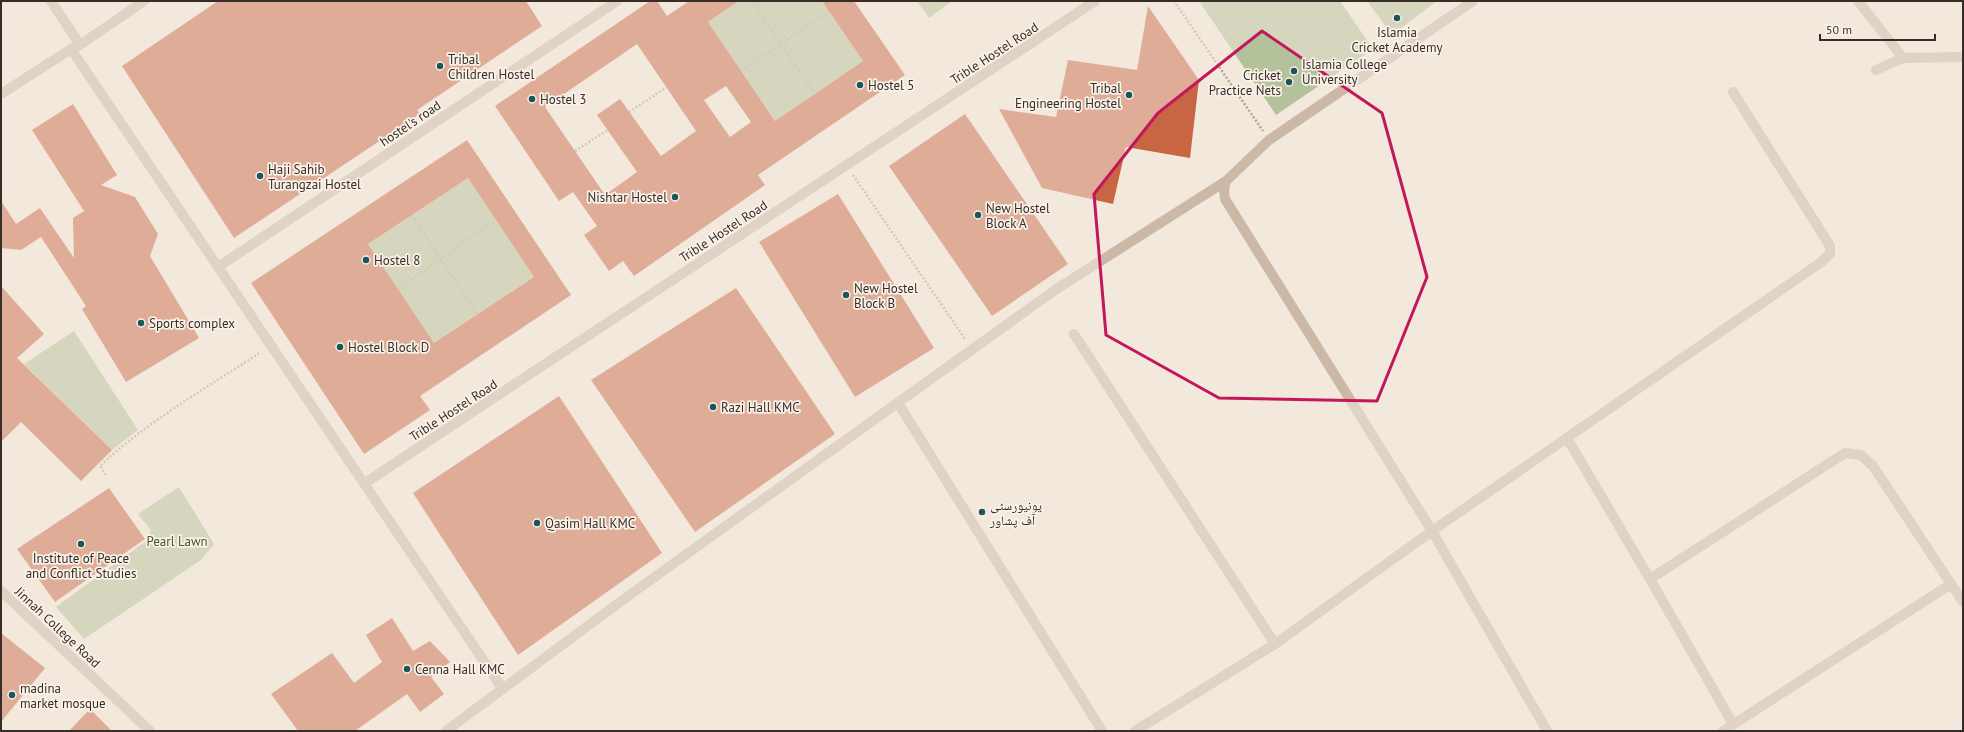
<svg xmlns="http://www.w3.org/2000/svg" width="1964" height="732" viewBox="0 0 1964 732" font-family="'PT Sans','Noto Naskh Arabic',sans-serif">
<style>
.green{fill:#b4c29b}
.building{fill:#c86644;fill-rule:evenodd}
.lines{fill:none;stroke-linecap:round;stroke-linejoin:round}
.path{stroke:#b7a291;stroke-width:2.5;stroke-dasharray:2 2;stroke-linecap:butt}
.minor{stroke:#cbb8a7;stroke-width:10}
.marked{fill:none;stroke:#c2185b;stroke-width:3;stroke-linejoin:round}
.poi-dot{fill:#1c555a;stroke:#faf2e8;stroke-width:1.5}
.labels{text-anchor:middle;stroke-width:3.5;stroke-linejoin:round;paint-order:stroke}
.poi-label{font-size:13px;fill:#372d28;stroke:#faf2e8;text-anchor:start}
.street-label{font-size:13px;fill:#372d28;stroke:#faf2e8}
.park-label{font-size:13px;fill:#46562b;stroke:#faf2e8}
</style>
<rect width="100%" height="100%" fill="#f3e8dc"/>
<path class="green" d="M739 1H822L863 61 775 121 708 22Z
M917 1H952L929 18Z
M1199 1H1340L1373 49 1276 115Z
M1367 1H1437L1392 35Z
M468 178 534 277 434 343 368 244Z
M74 331 138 430 112 450 24 364Z
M179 487 214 544 201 560 84 639 56 607 146 541 151 530 138 514Z"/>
<path class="building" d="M218 1H526L542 26 417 110 420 114 234 238 122 66Z
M650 1H657L667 16 689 1H739L708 22 775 121 863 61 822 1H854L905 75 758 175 765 185 634 276 623 261 609 271 584 235 597 226 573 192 559 201 495 106ZM637 44 696 131 661 156 620 99 597 115 637 172 605 195 545 107ZM726 86 751 122 730 137 704 100Z
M1148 6 1199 80 1190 158 1126 147 1113 204 1042 188 999 109 1056 117 1068 60 1137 70Z
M73 104 117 175 101 185 135 197 158 234 150 256 199 338 126 382 82 309 86 306 41 237 21 250 1 248V201L16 224 40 208 74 258 73 218 84 211 32 130Z
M965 114 1068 264 992 316 889 166Z
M467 140 571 295 420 396 430 410 364 454 251 283ZM468 178 534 277 434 343 368 244Z
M838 194 934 348 855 397 759 242Z
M1 286 44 334 17 358 112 450 81 481 21 422 1 442Z
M736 288 835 434 695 532 591 380Z
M559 396 662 553 518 655 413 493Z
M109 488 145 539 55 602 17 549Z
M392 618 413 651 430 641 450 662 431 677 444 694 420 712 407 694 355 731H298L271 694 332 653 354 683 382 662 366 635Z
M1 633 45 668 1 722Z
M90 709 112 731H69Z"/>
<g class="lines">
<path class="path" d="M752 1 815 94
M1174 1 1263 131
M741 71 829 11
M629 112 667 87
M575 151 608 130
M853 175 965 339
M412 215 477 314
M398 289 496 220
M106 475 100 466C145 423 208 387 261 352"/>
<path class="minor" d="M51 1 80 45
M1473 1 1269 140 1226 181 1224 190 1225 199 1432 531 1547 731
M1858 1 1903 58
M71 49 502 688
M1876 70 1903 58 1963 57
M1 94 71 49 80 45 144 1
M218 267 617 1
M1074 334 1275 644
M898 403 1102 731
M1567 438 1650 579
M365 483 1095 1
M1 591 150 731
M1733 724 1650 579 1845 453 1861 455 1873 466 1963 602
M446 731 624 599 1055 290 1226 181
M1135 731 1275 644 1432 531 1820 263 1830 254V246L1733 92
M1723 731 1951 584"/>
</g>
<path d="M0 0H1964V732H0ZM1262 31 1382 113 1427 277 1377 401 1219 398 1106 335 1094 194 1158 113Z" fill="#f3e8dc" fill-opacity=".55" fill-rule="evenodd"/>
<path class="marked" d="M1262 31 1382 113 1427 277 1377 401 1219 398 1106 335 1094 194 1158 113Z"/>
<g class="poi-dot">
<circle cx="1397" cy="18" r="4"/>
<circle cx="440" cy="66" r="4"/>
<circle cx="1294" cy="71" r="4"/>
<circle cx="1289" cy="82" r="4"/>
<circle cx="860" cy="85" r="4"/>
<circle cx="1129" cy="95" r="4"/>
<circle cx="532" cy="99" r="4"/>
<circle cx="260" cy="176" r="4"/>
<circle cx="675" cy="197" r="4"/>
<circle cx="978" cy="215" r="4"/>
<circle cx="366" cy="260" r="4"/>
<circle cx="846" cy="295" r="4"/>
<circle cx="141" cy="323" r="4"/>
<circle cx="340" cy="347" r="4"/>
<circle cx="713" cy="407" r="4"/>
<circle cx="982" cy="512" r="4"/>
<circle cx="537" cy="523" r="4"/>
<circle cx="81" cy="544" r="4"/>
<circle cx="407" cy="669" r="4"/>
<circle cx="12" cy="695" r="4"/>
</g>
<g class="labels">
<g class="poi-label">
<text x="1397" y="37" text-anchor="middle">Islamia<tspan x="1397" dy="15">Cricket Academy</tspan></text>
<text x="448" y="64">Tribal<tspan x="448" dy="15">Children Hostel</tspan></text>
<text x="1302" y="69">Islamia College<tspan x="1302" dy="15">University</tspan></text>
<text x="1281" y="80" text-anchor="end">Cricket<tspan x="1281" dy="15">Practice Nets</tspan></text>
<text x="868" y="90">Hostel 5</text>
<text x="1121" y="93" text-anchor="end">Tribal<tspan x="1121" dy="15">Engineering Hostel</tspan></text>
<text x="540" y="104">Hostel 3</text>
<text x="268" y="174">Haji Sahib<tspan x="268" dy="15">Turangzai Hostel</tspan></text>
<text x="667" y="202" text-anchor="end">Nishtar Hostel</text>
<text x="986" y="213">New Hostel<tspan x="986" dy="15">Block A</tspan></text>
<text x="374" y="265">Hostel 8</text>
<text x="854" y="293">New Hostel<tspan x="854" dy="15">Block B</tspan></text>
<text x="149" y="328">Sports complex</text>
<text x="348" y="352">Hostel Block D</text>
<text x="721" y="412">Razi Hall KMC</text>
<text x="990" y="510">یونیورسٹی<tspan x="990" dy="15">آف پشاور</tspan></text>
<text x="545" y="528">Qasim Hall KMC</text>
<text x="81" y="563" text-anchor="middle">Institute of Peace<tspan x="81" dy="15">and Conflict Studies</tspan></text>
<text x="415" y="674">Cenna Hall KMC</text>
<text x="20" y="693">madina<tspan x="20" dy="15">market mosque</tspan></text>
</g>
<g class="street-label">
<text transform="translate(994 53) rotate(-33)" y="5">Trible Hostel Road</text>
<text transform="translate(410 123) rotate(-34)" y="5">hostel's road</text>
<text transform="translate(723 231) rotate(-33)" y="5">Trible Hostel Road</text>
<text transform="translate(453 410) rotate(-33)" y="5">Trible Hostel Road</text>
<text transform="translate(58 627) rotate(43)" y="5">Jinnah College Road</text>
</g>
<g class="park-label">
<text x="177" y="546">Pearl Lawn</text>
</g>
</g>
<rect width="1964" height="732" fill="none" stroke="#372d28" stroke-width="4"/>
<path d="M1820 34v6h115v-6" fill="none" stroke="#372d28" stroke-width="2"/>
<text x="1826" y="34" font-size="12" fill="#372d28" stroke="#faf2e8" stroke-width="3" paint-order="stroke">50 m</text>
</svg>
